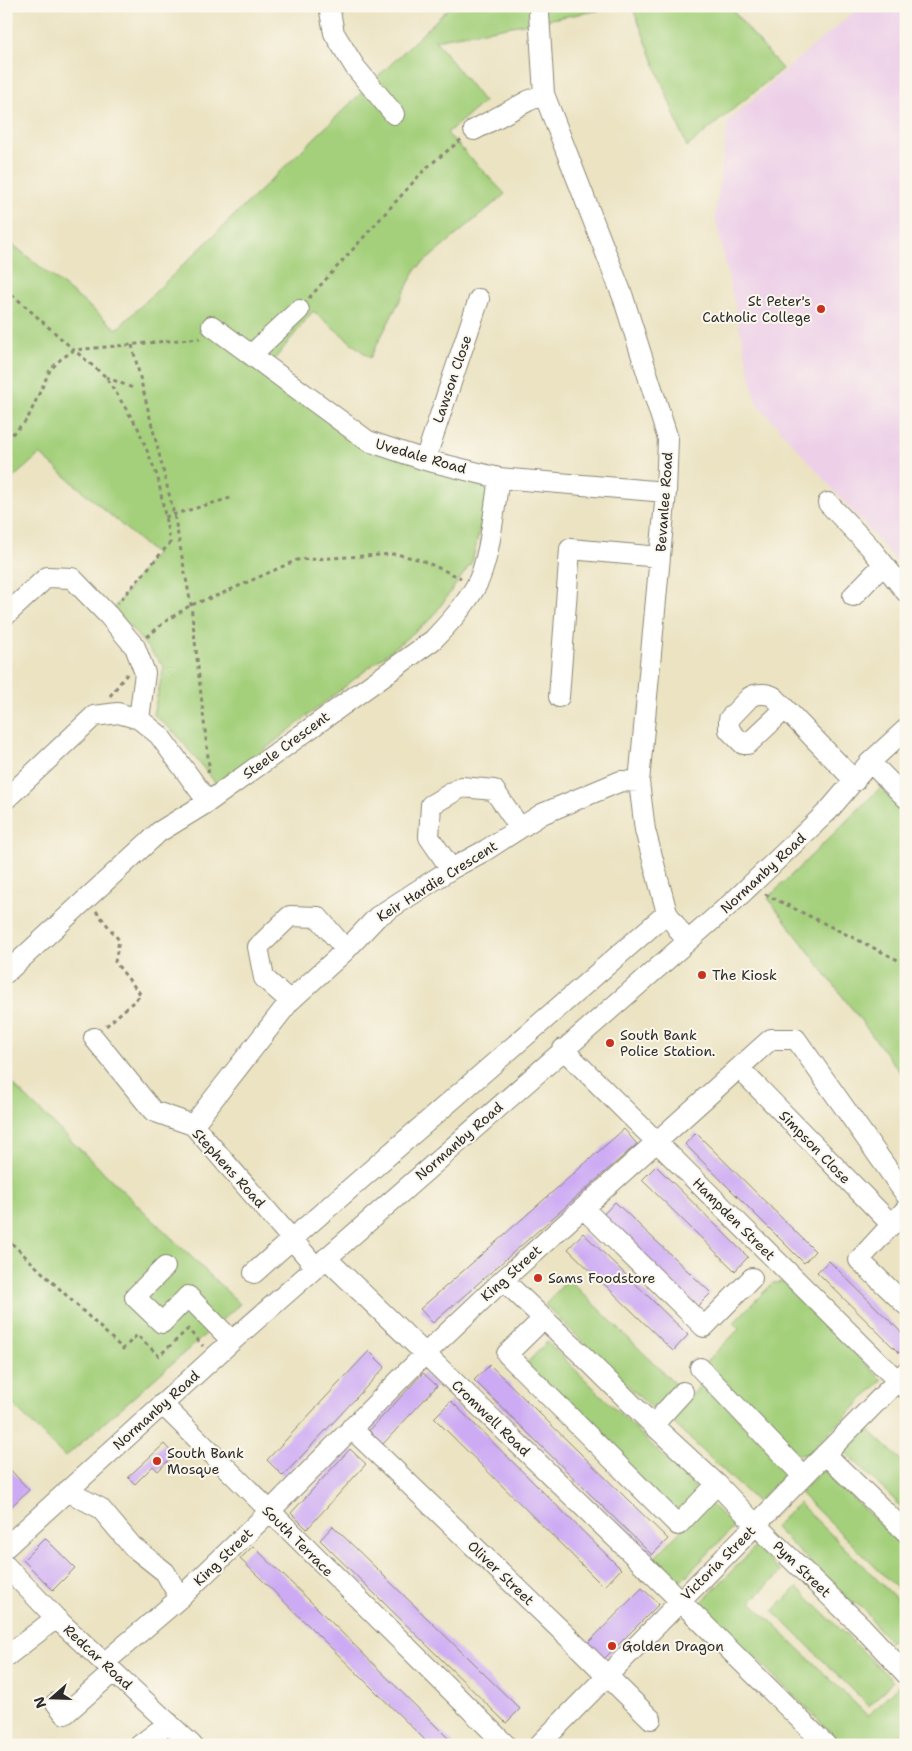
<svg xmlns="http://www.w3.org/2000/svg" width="912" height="1751" viewBox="0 0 912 1751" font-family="'Shantell Sans',sans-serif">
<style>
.built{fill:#edd0e8}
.green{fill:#a4d07c;stroke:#687e54}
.building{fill:#cdabf4}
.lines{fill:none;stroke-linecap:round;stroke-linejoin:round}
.minor-casing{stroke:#8b8776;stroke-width:22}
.path{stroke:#8b8776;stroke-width:3;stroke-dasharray:4 4;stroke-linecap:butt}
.minor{stroke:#fff;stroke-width:20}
.poi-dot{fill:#c8321e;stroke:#fbf7ec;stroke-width:2}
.labels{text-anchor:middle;stroke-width:4;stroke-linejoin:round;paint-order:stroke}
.poi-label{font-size:14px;fill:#2b2b2b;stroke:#fbf7ec;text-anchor:start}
.street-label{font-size:14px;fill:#2b2b2b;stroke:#fbf7ec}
</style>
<rect width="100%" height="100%" fill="#fbf7ec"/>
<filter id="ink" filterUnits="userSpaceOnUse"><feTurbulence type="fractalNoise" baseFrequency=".02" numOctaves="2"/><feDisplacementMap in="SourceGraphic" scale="10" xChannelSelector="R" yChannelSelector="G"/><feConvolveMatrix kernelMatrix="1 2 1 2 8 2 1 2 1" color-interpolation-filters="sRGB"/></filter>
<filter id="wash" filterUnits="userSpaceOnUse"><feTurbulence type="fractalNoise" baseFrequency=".0096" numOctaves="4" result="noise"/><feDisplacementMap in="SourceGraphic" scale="20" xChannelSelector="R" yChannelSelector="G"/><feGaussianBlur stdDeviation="1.12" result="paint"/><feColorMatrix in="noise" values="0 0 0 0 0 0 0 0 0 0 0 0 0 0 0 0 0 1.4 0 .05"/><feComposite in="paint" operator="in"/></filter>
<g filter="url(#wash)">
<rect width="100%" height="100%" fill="#ebe3c2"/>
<path class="built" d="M861 6H906V572L756 402 715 216 728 122 786 69Z"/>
<path class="green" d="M451 6H623L435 40 484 102 447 133 505 194 416 269 370 358 313 311 266 370 372 448 492 477 472 562 431 619 218 786 175 733 153 714 164 667 114 608 155 554 40 454 6 484V239L117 329Z
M632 6H729L782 69 687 147Z
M880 788 906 814V1080L768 898Z
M6 1078 240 1304 65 1457 6 1398Z
M568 1279 676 1385 652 1409 545 1305Z
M783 1282 882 1380 808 1454 798 1455 705 1363 739 1329 733 1323 773 1283Z
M547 1342 702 1494 679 1518 523 1367Z
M702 1383 790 1469 757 1502 671 1421Z
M868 1429 906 1465V1511L844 1451Z
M823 1469 906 1550V1597L800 1493Z
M709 1502 734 1527 680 1582 655 1557Z
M799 1503 906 1608V1621L904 1623 906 1626 891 1642 878 1629 864 1609 845 1596 774 1527Z
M755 1547 781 1572 751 1602 868 1716 898 1685 906 1692V1732L894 1745H844L700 1604Z
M797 1587 893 1681 869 1706 773 1611Z"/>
<g id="blocks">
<path class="building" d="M624 1129 637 1144 433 1323 420 1309Z
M696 1133 815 1251 804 1263 685 1144Z
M656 1166 748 1257 735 1271 642 1180Z
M615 1202 711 1293 697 1307 602 1216Z
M583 1233 688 1335 673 1351 568 1249Z
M829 1261 906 1337V1346L899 1353 817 1272Z
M369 1351 385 1367 283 1476 267 1460Z
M490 1365 668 1539 652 1555 474 1380Z
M423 1373 437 1386 382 1445 368 1432Z
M451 1401 621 1569 604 1587 434 1418Z
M164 1444 174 1455 158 1471 153 1466 135 1484 128 1477Z
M350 1449 366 1464 307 1529 291 1513Z
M6 1465 29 1490 6 1511Z
M333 1526 520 1709 506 1723 320 1540Z
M45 1538 75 1568 53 1590 23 1560Z
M253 1546 311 1602 455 1745H430L257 1575 240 1559Z
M642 1588 659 1604 603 1660 587 1644Z"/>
</g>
</g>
<g filter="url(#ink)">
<use href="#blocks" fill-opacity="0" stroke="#8b8776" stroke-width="1"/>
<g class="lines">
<g class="minor-casing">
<path id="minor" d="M329 6 334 33 355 67 394 114
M539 14 544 94 623 297 668 439 666 492 639 782 645 830 667 913 687 942
M474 130 528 101 544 94
M212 326 368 441 425 460 499 478 666 492
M251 355 299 310
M425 460 479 299
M828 503 869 546 906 592
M853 596 883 565
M6 615 47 577 72 578 108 615 135 647 145 673 139 719
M559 697 570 549 660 557
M785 709 748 744H743L729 730V719L750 697C756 693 768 693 774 697L855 781
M870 762 906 798
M6 799 94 716 118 713 139 719 159 735 208 802
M451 869 429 837 431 805 462 787 494 790 520 828
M6 973 159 832 208 802 433 640C449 623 464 607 476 586 490 560 494 509 499 478
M290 1001 264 978 258 947 290 916 318 917 346 950
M94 1038 153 1111 193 1125 316 1267
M563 1049 906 1389
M739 1068 892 1225
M193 1125 290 1001 346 950 377 917 451 869 486 850 542 814 621 781 639 782
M583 1208 704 1327 752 1278
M906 1209 859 1260 906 1305
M326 1258 657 1578 826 1745
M165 1267 135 1297 162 1323 188 1296 232 1341
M254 1273 292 1239 667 913
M503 1280 580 1353 653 1425 717 1484 756 1525 862 1627 906 1674
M544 1318 507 1354 678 1525 717 1484
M700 1368 803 1476
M162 1404 506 1745
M653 1425 683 1392
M351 1428 567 1636 651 1719
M825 1454 906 1532
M67 1491 100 1508 132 1546 165 1572 180 1598
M6 1547 232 1341 736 899 829 810 870 762 906 729
M6 1566 56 1618 192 1745
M7 1656 56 1618
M104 1663 180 1598 269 1512 425 1354 503 1280 771 1039H796L906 1195
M56 1703 65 1714 113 1672
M140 1745 169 1723
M539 1745 906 1372"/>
</g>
<path class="path" d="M6 289 74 350 106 377 138 428 158 478 170 543 118 603
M309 298 426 168 462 139
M132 345 174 514 191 605 209 766 208 773
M106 377 133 388
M6 440 27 420 50 370 61 359 74 350 200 338
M165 517 234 497
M147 637 166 621 191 605 221 594 297 560 396 554 421 560 461 578
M110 696 127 674
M765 894 906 964
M96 911 119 940 115 962 141 995 105 1027
M6 1238 123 1349 137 1335 159 1356 188 1329 203 1346"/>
<use href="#minor" class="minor"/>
</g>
</g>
<g class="poi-dot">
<circle cx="821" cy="309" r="5"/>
<circle cx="702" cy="975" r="5"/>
<circle cx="610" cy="1043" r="5"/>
<circle cx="538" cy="1278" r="5"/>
<circle cx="157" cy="1461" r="5"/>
<circle cx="612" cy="1646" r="5"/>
</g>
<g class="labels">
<g class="poi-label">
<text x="811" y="306" text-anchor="end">St Peter's<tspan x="811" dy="16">Catholic College</tspan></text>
<text x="712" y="980">The Kiosk</text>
<text x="620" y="1040">South Bank<tspan x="620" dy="16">Police Station.</tspan></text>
<text x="548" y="1283">Sams Foodstore</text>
<text x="167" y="1458">South Bank<tspan x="167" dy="16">Mosque</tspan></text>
<text x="622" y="1651">Golden Dragon</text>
</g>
<g class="street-label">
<text transform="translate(452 379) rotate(-71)" y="5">Lawson Close</text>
<text transform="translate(421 456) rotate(16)" y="5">Uvedale Road</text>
<text transform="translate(664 502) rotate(-86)" y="5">Bevanlee Road</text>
<text transform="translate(286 745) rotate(-36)" y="5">Steele Crescent</text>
<text transform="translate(763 873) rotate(-43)" y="5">Normanby Road</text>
<text transform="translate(437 881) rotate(-32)" y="5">Keir Hardie Crescent</text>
<text transform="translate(459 1141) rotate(-41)" y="5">Normanby Road</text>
<text transform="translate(815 1147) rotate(46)" y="5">Simpson Close</text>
<text transform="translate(229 1168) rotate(48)" y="5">Stephens Road</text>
<text transform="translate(734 1219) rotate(45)" y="5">Hampden Street</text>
<text transform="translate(511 1273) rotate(-42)" y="5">King Street</text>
<text transform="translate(156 1410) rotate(-42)" y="5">Normanby Road</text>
<text transform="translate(491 1418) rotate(44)" y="5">Cromwell Road</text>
<text transform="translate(298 1541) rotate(45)" y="5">South Terrace</text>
<text transform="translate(223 1557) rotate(-44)" y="5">King Street</text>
<text transform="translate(718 1563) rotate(-45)" y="5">Victoria Street</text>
<text transform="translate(802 1569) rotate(44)" y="5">Pym Street</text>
<text transform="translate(501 1573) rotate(44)" y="5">Oliver Street</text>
<text transform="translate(98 1657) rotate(43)" y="5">Redcar Road</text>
</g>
</g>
<rect width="912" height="1751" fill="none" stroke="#fbf7ec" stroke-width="25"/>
<g transform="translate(52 1698) rotate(250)" stroke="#fbf7ec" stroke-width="4" paint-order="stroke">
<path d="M0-4L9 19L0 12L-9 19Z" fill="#2b2b2b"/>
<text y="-8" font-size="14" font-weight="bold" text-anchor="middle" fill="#2b2b2b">N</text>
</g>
</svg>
